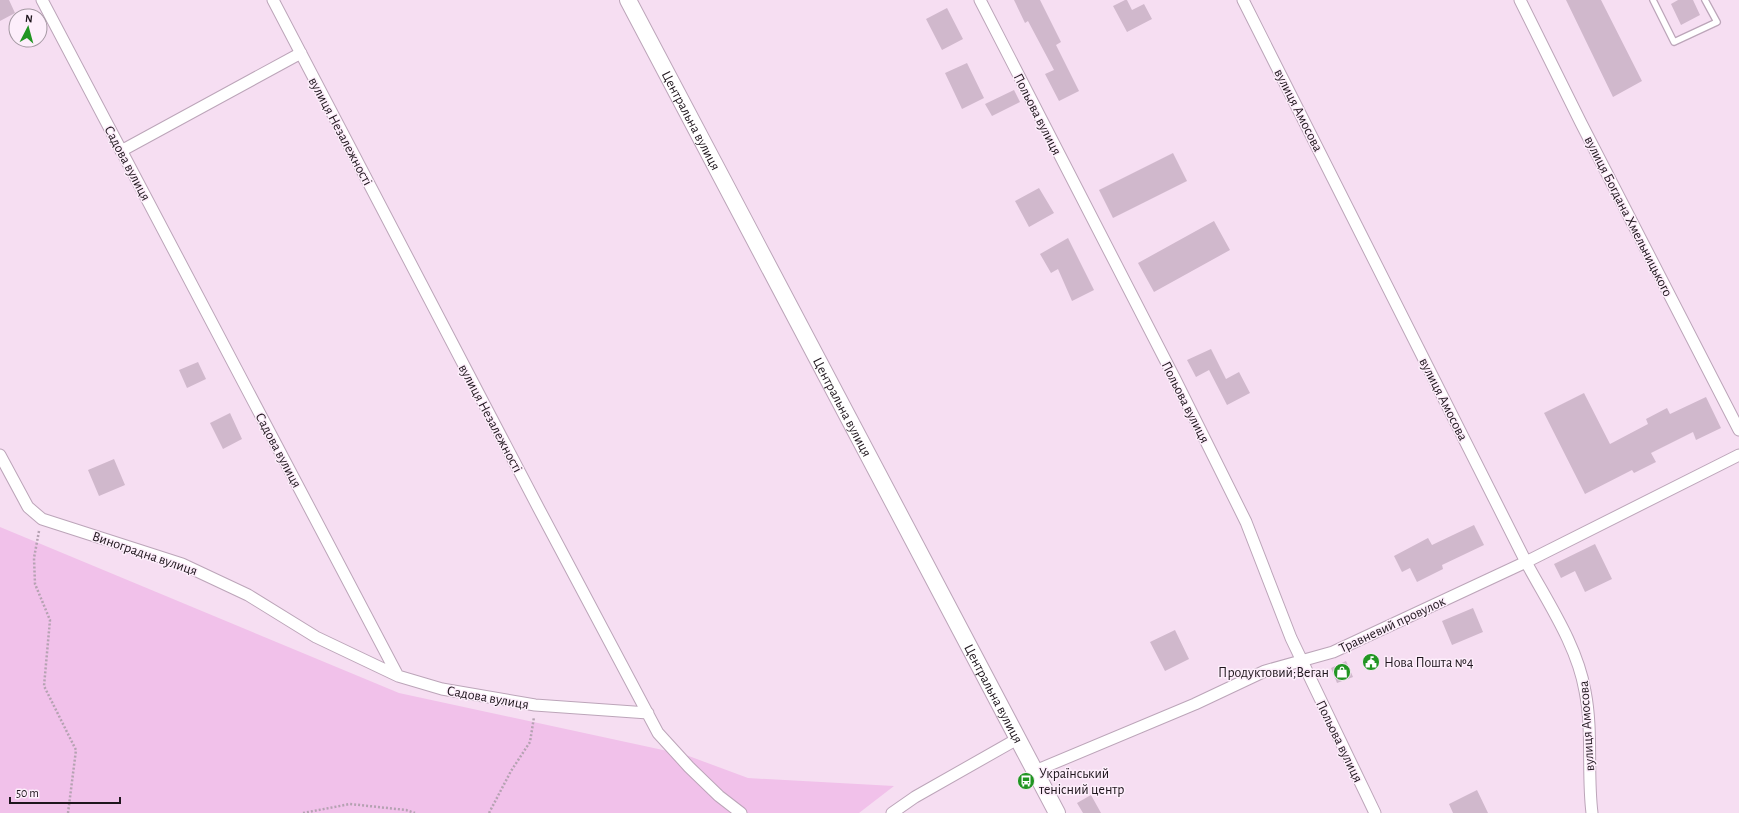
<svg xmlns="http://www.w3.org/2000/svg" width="1739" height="813" viewBox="0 0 1739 813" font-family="'Alegreya Sans',sans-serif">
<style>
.green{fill:#f1c1ea}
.building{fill:#d0b8cc}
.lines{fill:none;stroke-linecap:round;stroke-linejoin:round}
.lane-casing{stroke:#bca5b9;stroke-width:8}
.street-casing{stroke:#bca5b9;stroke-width:13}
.secondary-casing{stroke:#bca5b9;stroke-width:18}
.path{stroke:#b5a2b2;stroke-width:2.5;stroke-dasharray:2 2;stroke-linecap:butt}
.lane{stroke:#fff;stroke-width:5.5}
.street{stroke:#fff;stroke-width:11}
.secondary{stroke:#fff;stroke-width:16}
.labels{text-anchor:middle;stroke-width:3;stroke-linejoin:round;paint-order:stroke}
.street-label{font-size:14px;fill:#1f161d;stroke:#fdeefb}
.poi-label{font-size:14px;fill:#1f161d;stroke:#fdeefb;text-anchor:start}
</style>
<rect width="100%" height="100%" fill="#f6def2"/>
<path class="green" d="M0 527 399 693 686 755 748 778 894 786 859 813H0Z"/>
<path class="building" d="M0 0H9L15 13 0 21Z
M1014 0H1040L1061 42 1056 45 1079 91 1059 101 1045 74 1054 70 1028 21 1025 23Z
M1125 0H1127L1132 10 1144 4 1152 19 1127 32 1113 6Z
M1566 0H1601L1642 81 1613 97Z
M1678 0H1693L1700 15 1681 25 1671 4Z
M947 8 963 39 942 50 926 19Z
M967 63 984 98 962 109 945 73Z
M1014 90 1020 102 992 116 985 104Z
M1173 153 1187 181 1113 218 1099 190Z
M1039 188 1054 213 1029 227 1015 201Z
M1214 221 1230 250 1154 292 1138 263Z
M1068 238 1094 290 1072 301 1058 269 1051 273 1040 254Z
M1211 349 1226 379 1239 372 1250 393 1227 405 1209 370 1196 377 1187 360Z
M198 362 206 379 187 388 179 370Z
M1584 393 1610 444 1648 424 1646 419 1667 408 1670 414 1706 397 1721 428 1696 440 1693 432 1651 453 1656 462 1634 473 1632 470 1585 494 1544 413Z
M230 413 242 439 223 449 210 423Z
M114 459 125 485 99 496 88 470Z
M1474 525 1484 545 1442 565 1443 569 1417 582 1410 568 1402 572 1394 556 1428 538 1432 545Z
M1595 544 1612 579 1585 592 1575 571 1561 578 1554 564Z
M1473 608 1483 632 1452 645 1442 621Z
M1175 630 1189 659 1165 671 1150 642Z
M1346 661 1353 677 1337 683 1331 668Z
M1477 790 1488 813H1453L1449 804Z
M1091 795 1101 813H1083L1077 803Z"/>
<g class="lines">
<g class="lane-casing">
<path id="lane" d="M1653 0 1674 42 1717 22 1705 0"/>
</g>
<g class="street-casing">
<path id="street" d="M42 0 398 676 442 689 535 705 648 713
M273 0 539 509 658 733 689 767 719 796 741 813
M980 0 1175 379 1246 522 1291 638 1375 813
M1243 0 1526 562C1548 603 1577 645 1585 691 1593 731 1587 773 1592 813
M1520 0 1581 123 1739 430
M121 151 301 53
M0 455 28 507 42 519 182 564 248 595 316 637 398 676
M1035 771 1195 704 1265 671 1333 652 1526 562 1739 455
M892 813 915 797 1019 738"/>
</g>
<g class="secondary-casing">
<g id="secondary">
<path id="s1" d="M628 0 1057 813"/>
</g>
</g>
<path class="path" d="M39 531 34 558 35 584 50 620 44 686 76 750 68 813
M303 813 350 804 406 810 415 813
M489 813 511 771 530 742 534 717"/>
<use href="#lane" class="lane"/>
<use href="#street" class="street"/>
<use href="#secondary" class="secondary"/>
</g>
<defs>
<g id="civic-disc" transform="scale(0.9)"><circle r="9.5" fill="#219522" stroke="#fdeefb"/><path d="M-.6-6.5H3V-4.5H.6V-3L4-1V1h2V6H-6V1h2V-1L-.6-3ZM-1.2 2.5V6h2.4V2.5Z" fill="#fff"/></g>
<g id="shop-disc" transform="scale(0.9)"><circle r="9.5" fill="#219522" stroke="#fdeefb"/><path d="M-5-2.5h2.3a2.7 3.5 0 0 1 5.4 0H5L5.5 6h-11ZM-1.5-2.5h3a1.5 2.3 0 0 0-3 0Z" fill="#fff"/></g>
<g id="bus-disc" transform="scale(0.9)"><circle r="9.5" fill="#219522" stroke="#fdeefb"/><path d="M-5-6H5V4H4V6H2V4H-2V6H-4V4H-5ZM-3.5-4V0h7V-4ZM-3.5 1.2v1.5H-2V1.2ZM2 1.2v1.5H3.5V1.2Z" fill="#fff"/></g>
</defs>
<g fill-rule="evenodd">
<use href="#civic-disc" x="1371" y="662"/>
<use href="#shop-disc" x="1342" y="672"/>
<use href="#bus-disc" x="1026" y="781"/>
</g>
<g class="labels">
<g class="street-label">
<text transform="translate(1299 110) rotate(63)" y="5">вулиця Амосова</text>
<text transform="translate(1038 114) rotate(63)" y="5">Польова вулиця</text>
<text dy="5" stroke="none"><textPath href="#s1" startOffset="136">Центральна вулиця</textPath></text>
<text transform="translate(341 131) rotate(62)" y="5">вулиця Незалежності</text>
<text transform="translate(128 163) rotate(62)" y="5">Садова вулиця</text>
<text transform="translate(1629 216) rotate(63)" y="5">вулиця Богдана Хмельницького</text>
<text transform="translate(1444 399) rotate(63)" y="5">вулиця Амосова</text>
<text transform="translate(1186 402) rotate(63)" y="5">Польова вулиця</text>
<text dy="5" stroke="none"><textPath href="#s1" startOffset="460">Центральна вулиця</textPath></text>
<text transform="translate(491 418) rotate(62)" y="5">вулиця Незалежності</text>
<text transform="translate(279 450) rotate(62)" y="5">Садова вулиця</text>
<text transform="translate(145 553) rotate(19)" y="5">Виноградна вулиця</text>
<text transform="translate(1392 624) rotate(-25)" y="5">Травневий провулок</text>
<text dy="5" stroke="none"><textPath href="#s1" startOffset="784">Центральна вулиця</textPath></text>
<text transform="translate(488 697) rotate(10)" y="5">Садова вулиця</text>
<text transform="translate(1586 726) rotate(-94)" y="5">вулиця Амосова</text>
<text transform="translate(1340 741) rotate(64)" y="5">Польова вулиця</text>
</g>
<g class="poi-label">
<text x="1384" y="667">Нова Пошта №4</text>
<text x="1329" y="677" text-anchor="end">Продуктовий;Веган</text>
<text x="1039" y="778">Український<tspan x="1039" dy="16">тенісний центр</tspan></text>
</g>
</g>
<g transform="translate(28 28) rotate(6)"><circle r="19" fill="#fdeefb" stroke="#a498a2"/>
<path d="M0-3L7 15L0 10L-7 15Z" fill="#219522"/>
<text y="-6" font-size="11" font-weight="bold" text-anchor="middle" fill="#1f161d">N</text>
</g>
<path d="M10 797v6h110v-6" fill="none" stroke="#1f161d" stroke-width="2"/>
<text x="16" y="797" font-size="12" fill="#1f161d" stroke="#fdeefb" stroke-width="3" paint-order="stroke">50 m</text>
</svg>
